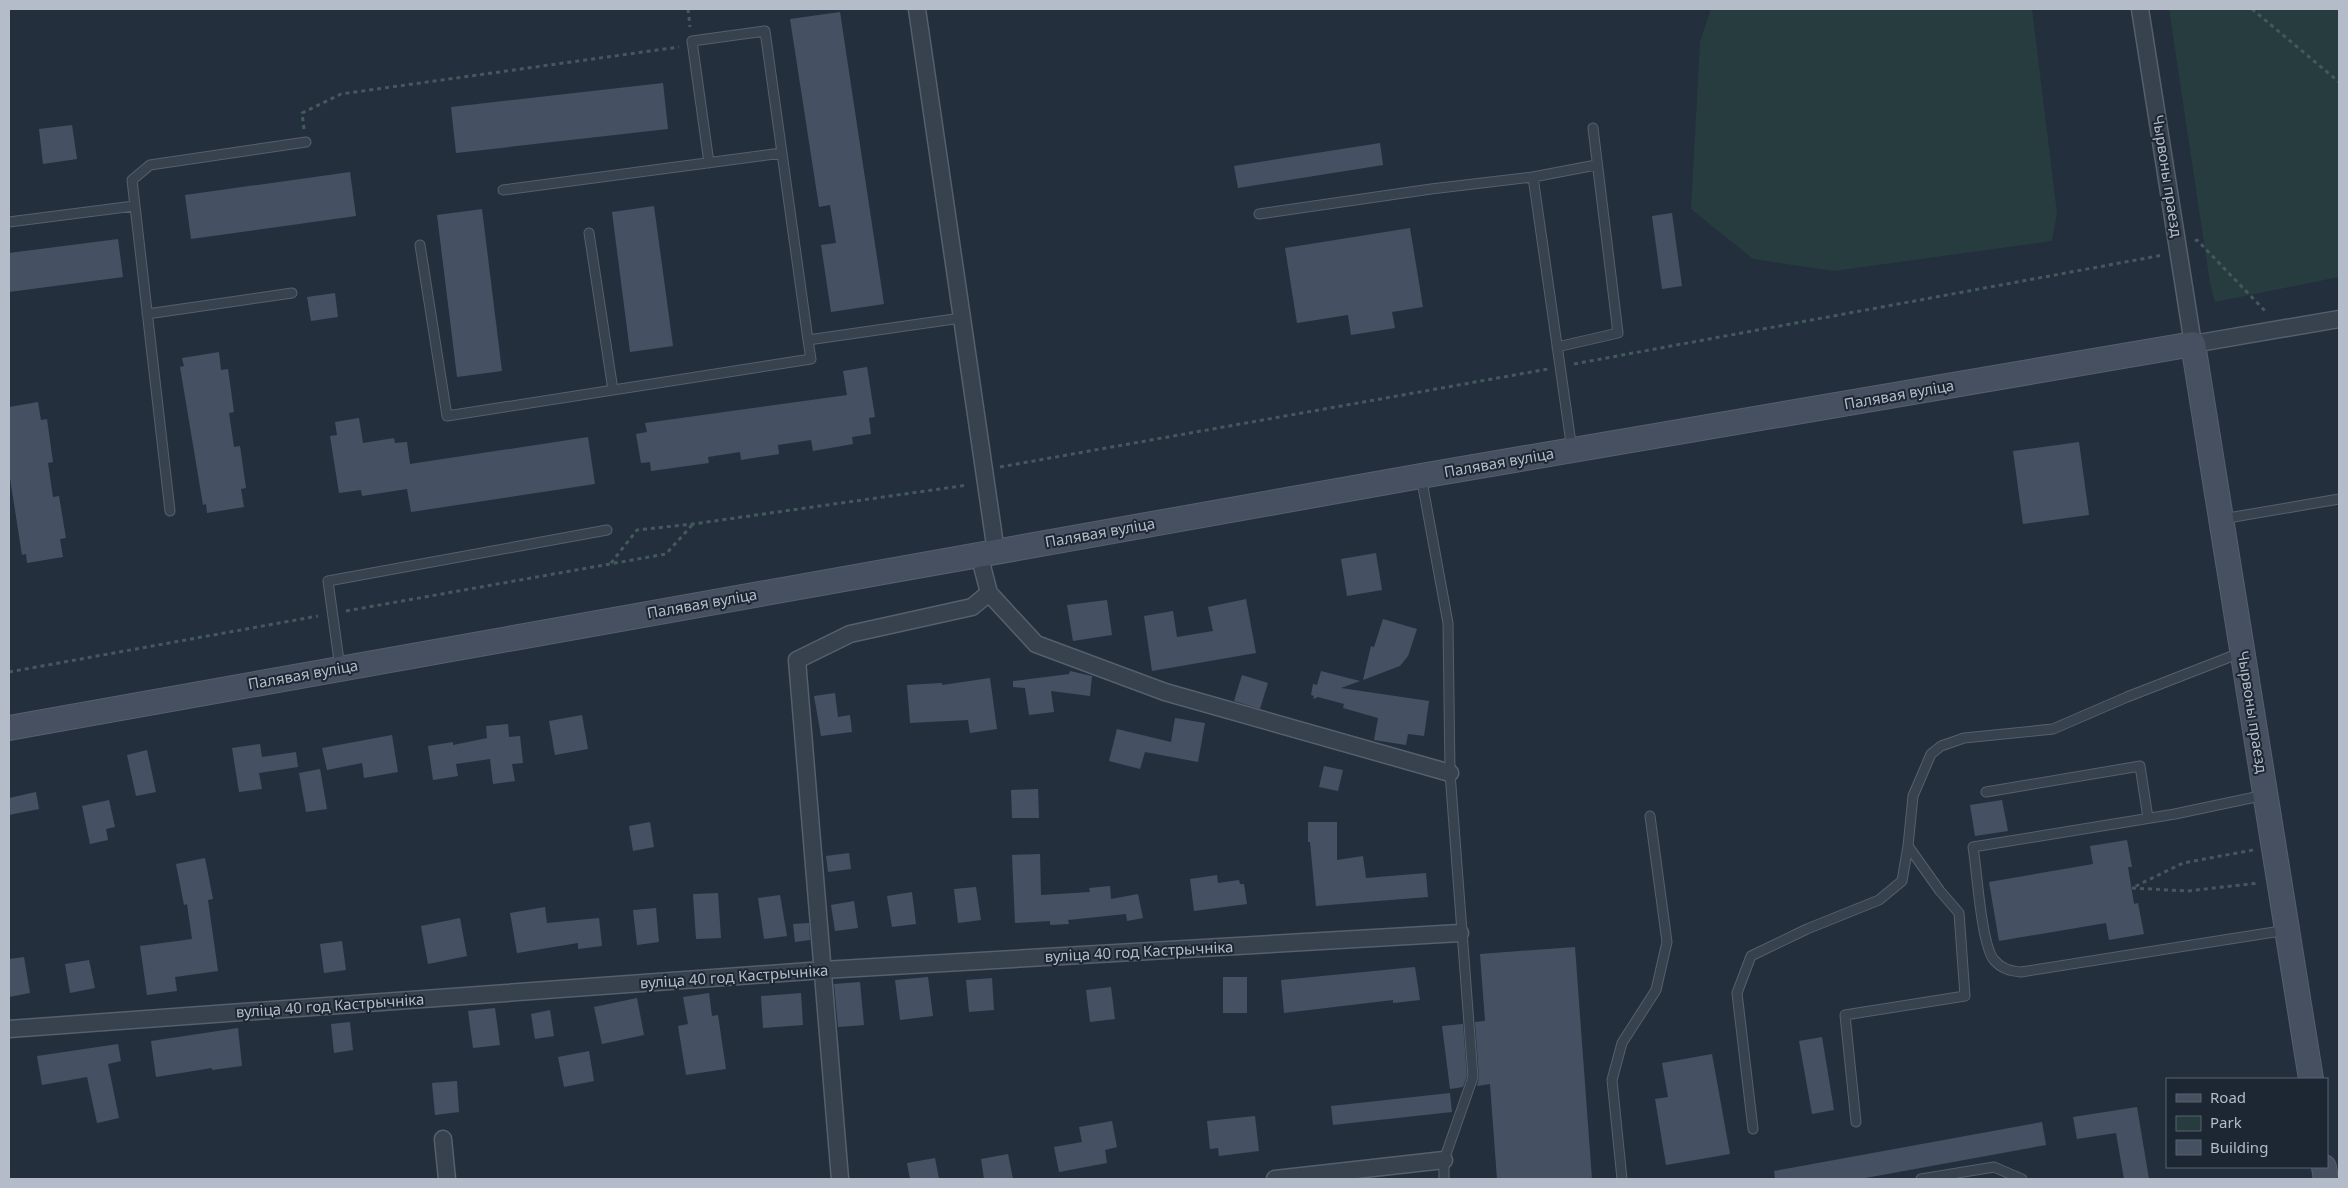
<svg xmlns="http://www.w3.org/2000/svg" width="2348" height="1188" viewBox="0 0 2348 1188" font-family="'Noto Sans',sans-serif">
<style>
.green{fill:#263c3f}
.building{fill:#455162}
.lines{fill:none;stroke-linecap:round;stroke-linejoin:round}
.lane-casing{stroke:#565f6c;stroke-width:11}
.street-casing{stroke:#565f6c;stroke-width:19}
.secondary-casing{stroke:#565f6c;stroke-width:26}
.path{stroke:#44595c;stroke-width:3;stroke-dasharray:4 4;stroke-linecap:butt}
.lane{stroke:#38414e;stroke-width:9}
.street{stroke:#38414e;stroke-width:16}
.secondary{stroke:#465061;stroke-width:24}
.labels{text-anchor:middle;stroke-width:4;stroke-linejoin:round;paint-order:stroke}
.street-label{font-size:15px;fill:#b4bcc9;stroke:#1d2633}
</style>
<rect width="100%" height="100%" fill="#242f3e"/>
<path class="green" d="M1711 9H2032L2057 213 2052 241 1834 271 1753 259 1691 209 1700 42Z
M2169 9H2339V277L2215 302 2210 283Z"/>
<path class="building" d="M840 12 884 304 831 312 821 245 836 243 830 205 819 207 790 19Z
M663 83 668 129 456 153 451 107Z
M72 125 77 159 43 164 39 129Z
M1380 143 1383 165 1238 188 1234 166Z
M350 172 356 216 191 239 185 195Z
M654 206 673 346 630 352 612 212Z
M482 209 502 371 457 377 437 215Z
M1672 213 1682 286 1662 289 1652 216Z
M1410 228 1423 307 1392 312 1395 328 1351 335 1348 315 1297 323 1285 248Z
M118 239 123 277 9 292V253Z
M335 293 338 317 311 321 307 297Z
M219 352 221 370 228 369 234 412 229 413 234 447 240 446 246 488 241 489 244 507 207 513 206 504 203 505 180 367 184 366 182 358Z
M867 367 875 417 869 418 871 434 852 437 853 444 813 451 811 440 778 445 779 454 741 460 740 452 708 457 709 463 651 471 650 462 641 463 636 434 647 432 645 423 847 395 843 371Z
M38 402 41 420 47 419 53 462 48 463 53 497 59 496 66 538 60 539 63 557 27 563 26 554 22 555 9 472V407Z
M359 418 363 443 394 438 395 443 407 442 410 464 588 437 595 484 411 512 407 489 362 496 361 490 339 493 330 436 337 435 335 422Z
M2079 442 2089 515 2023 524 2013 451Z
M1376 553 1382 590 1347 596 1341 559Z
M1246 599 1256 653 1152 671 1144 616 1173 611 1177 637 1213 631 1208 607Z
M1107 600 1112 635 1073 641 1067 605Z
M1383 619 1417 629 1408 656 1400 666 1363 680 1371 646 1374 647Z
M1070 671 1092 676 1090 696 1051 691 1054 712 1029 715 1025 688 1013 687V681L1069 674Z
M1321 671 1360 681 1341 688 1429 701 1424 736 1408 734 1406 745 1374 740 1378 718 1343 708 1344 704 1318 697 1313 699 1314 696 1311 695 1313 684 1317 685Z
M1242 675 1268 683 1260 709 1234 701Z
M990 678 997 729 970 733 968 720 910 723 907 685 942 683V685Z
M835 693 838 717 850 715 852 732 821 736 814 696Z
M582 715 588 749 555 755 549 721Z
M1175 718 1205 723 1198 762 1145 752 1140 769 1109 761 1117 729 1171 742Z
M508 724 509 737 520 736 523 763 512 764 515 781 493 784 490 759 456 764 458 776 433 780 428 746 453 742V745L487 738 486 726Z
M392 735 398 772 364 778 362 763 327 770 322 748Z
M260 744 262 757 296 752 298 767 259 773 262 789 239 792 232 748Z
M147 750 156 792 136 796 127 755Z
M1324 766 1343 770 1338 791 1319 787Z
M320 769 327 809 306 812 299 773Z
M1038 789 1039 818H1012L1011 790Z
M36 792 39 809 9 815V798Z
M109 800 115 827 106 829 108 840 90 844 82 806Z
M2002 800 2008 831 1975 836 1970 805Z
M650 822 654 847 633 851 629 826Z
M1308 822H1337V860L1363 856 1366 878 1426 873 1428 897 1316 906 1310 842H1308Z
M2127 840 2132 867H2128L2134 904 2138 903 2144 934 2109 940 2106 923 1999 941 1989 882 2093 864 2090 846Z
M849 853 851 869 828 872 826 856Z
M1040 854 1041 895 1090 892 1089 888 1110 886 1111 899 1138 894 1143 918 1127 921 1126 914 1068 920 1069 924 1050 925V921L1015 923 1012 855Z
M205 858 213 899 208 900 218 971 175 977 177 991 147 995 140 946 192 939 187 904 184 905 176 864Z
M1217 875 1218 883 1239 880 1240 884H1244L1247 904 1194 911 1190 879Z
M976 887 981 920 958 923 954 889Z
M912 892 916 924 892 927 887 896Z
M718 893 721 938 696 939 693 894Z
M780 895 787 936 764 939 758 898Z
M854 901 858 928 835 931 831 905Z
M545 907 547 923 599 918 602 946 578 949V943L517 953 510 913Z
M656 908 659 942 637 945 633 910Z
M460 918 467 956 428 964 421 926Z
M809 923 810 940 795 942 793 924Z
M342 941 346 970 324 973 320 944Z
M1575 947 1592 1179H1497L1490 1084 1477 1086 1479 1077 1475 1022 1485 1021 1480 954Z
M24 957 30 993 9 997V959Z
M89 960 95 988 70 993 65 964Z
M1415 967 1420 1000 1393 1003V1000L1284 1013 1281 980Z
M928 977 933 1016 900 1020 895 980Z
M1223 977H1247V1013H1223Z
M992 978 994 1010 969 1012 966 980Z
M860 982 864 1025 838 1027 834 984Z
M1111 987 1115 1019 1090 1022 1086 990Z
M709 993 712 1016 718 1015 726 1069 686 1075 678 1026 688 1024 683 997Z
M801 993 803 1025 763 1028 761 996Z
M637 998 644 1035 602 1044 594 1007Z
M495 1008 500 1045 473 1048 468 1011Z
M550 1010 554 1036 535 1039 531 1014Z
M350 1022 353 1050 334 1053 331 1024Z
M1463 1024 1467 1076 1463 1087 1450 1089 1442 1026Z
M238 1028 242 1066 212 1070V1068L156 1077 151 1041Z
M1822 1037 1834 1110 1812 1114 1799 1041Z
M118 1044 121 1061 108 1064 119 1118 97 1123 87 1077 42 1085 37 1056Z
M589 1051 594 1081 564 1087 558 1057Z
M1712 1054 1730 1154 1666 1165 1655 1099 1668 1097 1662 1063Z
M457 1081 459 1112 435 1115 432 1083Z
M1450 1093 1452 1112 1333 1125 1331 1106Z
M2137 1107 2149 1179H2124L2116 1133 2077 1139 2073 1117Z
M1255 1116 1259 1151 1219 1156 1218 1148 1210 1149 1207 1121Z
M1112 1121 1117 1147 1105 1150 1107 1163 1059 1172 1054 1147 1082 1142 1079 1127Z
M2042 1122 2046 1145 1860 1179H1775L1774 1171Z
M1008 1154 1013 1179H984L981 1159Z
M935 1158 939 1179H910L907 1163Z"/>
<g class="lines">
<g class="lane-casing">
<path id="lane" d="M709 163 692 41 765 31 808 340
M1533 177 1596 165
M503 190 782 153
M1259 214 1431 189 1533 177 1572 450
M9 222 134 206
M589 233 613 390
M420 245 447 416 811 359 808 340 961 318
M147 314 292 293
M1557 347 1618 333 1593 128
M1421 476 1448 623 1450 773 1473 1077 1444 1160V1179
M170 511 132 180 150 165 306 142
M2222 519 2339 499
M340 668 328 581 607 530
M1986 792 2140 766 2148 818
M2265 795 2175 814 1973 847C1977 870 1981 944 1994 960 2002 969 2010 971 2021 972L2287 930
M1856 1122 1845 1015 1965 996 1959 913 1940 891 1908 846 1913 796 1931 754 1941 746 1964 738 2053 729 2127 697 2240 653
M1753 1129 1737 993 1751 956 1807 929 1879 900 1902 881 1908 846
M1622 1179 1612 1080 1622 1043 1656 990 1667 942 1650 816
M1921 1179 1994 1167 2022 1179"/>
</g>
<g class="street-casing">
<path id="street" d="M917 9 996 552
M2140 9 2193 344 2339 319
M979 554 989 593 1036 644 1165 692 1450 773
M9 1029 823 970 1460 933
M443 1139 447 1179
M840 1179 797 660 850 634 972 607 989 593
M1275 1179 1444 1160"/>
</g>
<g class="secondary-casing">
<path id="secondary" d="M9 728 1421 476 2193 344 2311 1079
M2324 1167 2326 1179"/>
</g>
<path class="path" d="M688 9 690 27
M2252 9 2339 82
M304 129 302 113 341 94 679 47
M2195 241 2197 240 2267 313
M1574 364 2163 255
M1000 467 1548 369
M611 563 637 530 693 524 968 485
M346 611 666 554 693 524
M9 672 318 616
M2253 850 2183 863 2132 888 2187 891 2259 883"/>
<use href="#lane" class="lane"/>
<use href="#street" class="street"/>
<use href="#secondary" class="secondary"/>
</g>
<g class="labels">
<g class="street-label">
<text transform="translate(2167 176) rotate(81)" y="5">Чырвоны праезд</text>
<text transform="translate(1899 395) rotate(-10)" y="5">Палявая вуліца</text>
<text transform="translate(1499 463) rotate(-10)" y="5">Палявая вуліца</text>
<text transform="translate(1100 533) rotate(-10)" y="5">Палявая вуліца</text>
<text transform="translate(702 604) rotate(-10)" y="5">Палявая вуліца</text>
<text transform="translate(303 675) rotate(-10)" y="5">Палявая вуліца</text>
<text transform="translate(2252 712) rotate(81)" y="5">Чырвоны праезд</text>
<text transform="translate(1139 952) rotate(-3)" y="5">вуліца 40 год Кастрычніка</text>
<text transform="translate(734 977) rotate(-4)" y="5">вуліца 40 год Кастрычніка</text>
<text transform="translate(330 1006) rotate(-4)" y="5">вуліца 40 год Кастрычніка</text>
</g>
</g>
<rect width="2348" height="1188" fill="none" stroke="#b4bcc9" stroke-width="20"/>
<rect x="2166" y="1078" width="162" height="90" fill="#1d2633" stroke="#59626f"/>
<rect x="2176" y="1094" width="25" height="8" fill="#465061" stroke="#59626f"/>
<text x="2210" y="1103" font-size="15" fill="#b4bcc9">Road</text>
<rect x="2176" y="1116" width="25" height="15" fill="#263c3f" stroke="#59626f"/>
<text x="2210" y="1128" font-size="15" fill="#b4bcc9">Park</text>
<rect x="2176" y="1140" width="25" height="15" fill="#455162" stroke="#59626f"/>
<text x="2210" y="1153" font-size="15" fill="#b4bcc9">Building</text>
</svg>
